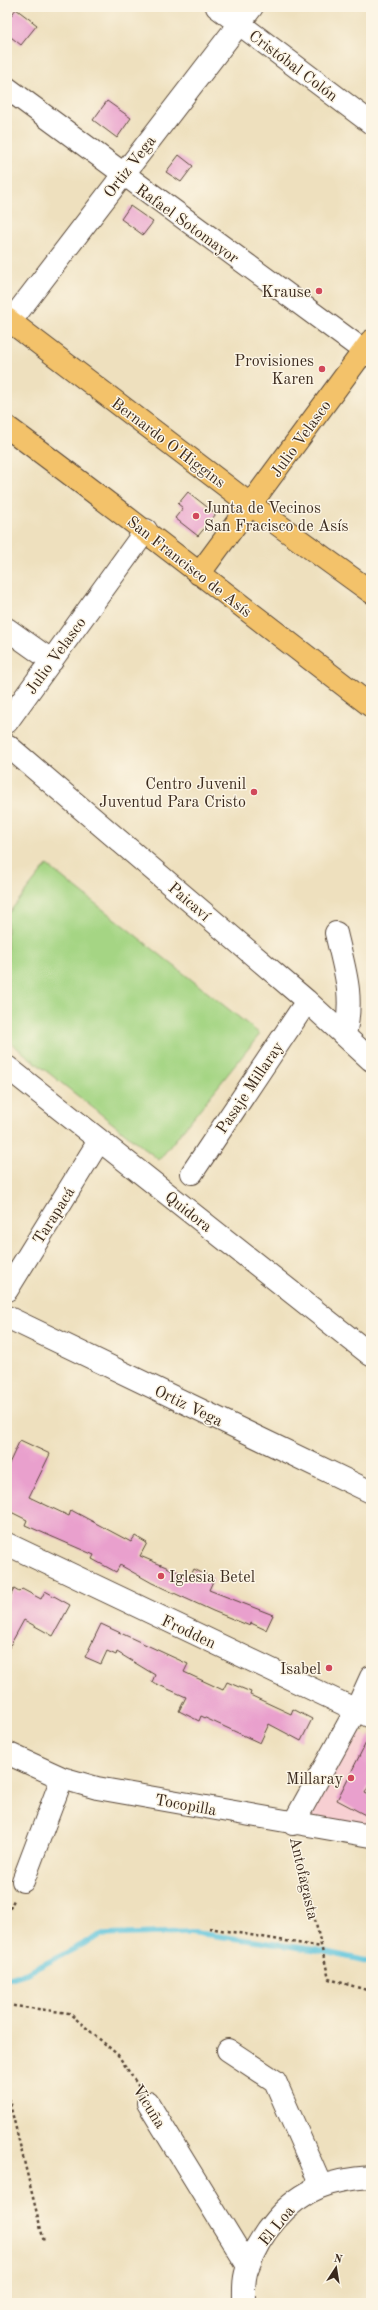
<svg xmlns="http://www.w3.org/2000/svg" width="378" height="2310" viewBox="0 0 378 2310" font-family="'Old Standard TT',serif">
<style>
.built{fill:#f7cfd2}
.green{fill:#a5d584;stroke:#708051}
.lines{fill:none;stroke-linecap:round;stroke-linejoin:round}
.stream{stroke:#5fc5dd;stroke-width:5.5}
.building{fill:#e9a0cd}
.minor-casing{stroke:#564536;stroke-width:24}
.major-casing{stroke:#564536;stroke-width:24}
.path{stroke:#564536;stroke-width:2.5;stroke-dasharray:3 3;stroke-linecap:butt}
.minor{stroke:#fff;stroke-width:22}
.major{stroke:#f3c26a;stroke-width:22}
.poi-dot{fill:#d1495b;stroke:#fcf5e5;stroke-width:1.5}
.labels{text-anchor:middle;stroke-width:3;stroke-linejoin:round;paint-order:stroke}
.street-label{font-size:16px;fill:#3b2a1e;stroke:#fcf5e5}
.poi-label{font-size:16px;fill:#3b2a1e;stroke:#fcf5e5;text-anchor:end}
</style>
<rect width="100%" height="100%" fill="#fcf5e5"/>
<filter id="ink" filterUnits="userSpaceOnUse"><feTurbulence type="fractalNoise" baseFrequency=".025" numOctaves="2"/><feDisplacementMap in="SourceGraphic" scale="8" xChannelSelector="R" yChannelSelector="G"/><feConvolveMatrix kernelMatrix="1 2 1 2 8 2 1 2 1" color-interpolation-filters="sRGB"/></filter>
<filter id="wash" filterUnits="userSpaceOnUse"><feTurbulence type="fractalNoise" baseFrequency=".012" numOctaves="4" result="noise"/><feDisplacementMap in="SourceGraphic" scale="16" xChannelSelector="R" yChannelSelector="G"/><feGaussianBlur stdDeviation="0.9" result="paint"/><feColorMatrix in="noise" values="0 0 0 0 0 0 0 0 0 0 0 0 0 0 0 0 0 1.4 0 .05"/><feComposite in="paint" operator="in"/></filter>
<g filter="url(#wash)">
<rect width="100%" height="100%" fill="#eee0be"/>
<path class="built" d="M356 1730 371 1738V1828L309 1819Z"/>
<path class="green" d="M47 865 260 1034 159 1160 7 1040V915Z"/>
<g class="lines">
<path class="stream" d="M7 1979 27 1973 101 1935 189 1932 317 1950 371 1962"/>
</g>
<g id="blocks">
<path class="building" d="M16 9 37 25 21 45 7 34V21Z
M107 101 131 118 117 138 93 120Z
M179 155 193 166 181 182 166 172Z
M130 206 153 222 143 235 121 219Z
M188 492 216 514 198 536 175 518 183 508 178 504Z
M20 1440 50 1454 29 1497 69 1516 71 1510 131 1542 135 1536 147 1543 140 1556 190 1577 194 1569 214 1579 209 1590 273 1615 266 1630 251 1623 250 1626 213 1611 152 1583 120 1565 116 1572 92 1559 94 1555 25 1525 27 1520 7 1510V1468Z
M14 1589 19 1592 22 1589 41 1599 45 1591 70 1605 53 1636 24 1620 7 1651V1602Z
M101 1624 188 1664 184 1672 223 1690 227 1682 251 1692 250 1695 291 1714 293 1709 312 1719 301 1741 269 1724 260 1743 201 1716 199 1721 179 1711 186 1697 152 1682 155 1675 117 1652 116 1655 107 1651 101 1664 85 1657Z
M371 1733V1782L365 1793 371 1796V1818L337 1800Z"/>
</g>
</g>
<g filter="url(#ink)">
<use href="#blocks" fill-opacity="0" stroke="#564536" stroke-width="1"/>
<g class="lines">
<g class="minor-casing">
<path id="minor" d="M217 7 371 123
M7 88 371 356
M7 326 252 7
M7 629 52 661
M7 722 146 530
M7 745 307 1001 371 1060
M336 933C345 971 354 996 345 1035
M7 1067 371 1355
M192 1173 307 1001
M7 1290 99 1141
M7 1317 371 1492
M7 1544 371 1717
M7 1753 62 1778 97 1788 371 1836
M293 1824 356 1710 371 1677
M23 1881 62 1778
M228 2050 275 2081 321 2186
M148 2103 248 2266
M244 2303C244 2291 243 2278 248 2267 259 2234 287 2200 320 2187 335 2181 355 2178 371 2177"/>
</g>
<g class="major-casing">
<path id="major" d="M7 319 251 505 371 592
M7 427C130 518 250 613 371 706
M199 574 371 341"/>
</g>
<path class="path" d="M297 1844 329 1979 370 1991 371 1995
M7 1914 15 1898
M209 1928 321 1947
M7 2005 69 2013 118 2055 139 2087
M7 2092 44 2242"/>
<use href="#minor" class="minor"/>
<use href="#major" class="major"/>
</g>
</g>
<g class="poi-dot">
<circle cx="319" cy="291" r="4"/>
<circle cx="322" cy="369" r="4"/>
<circle cx="196" cy="516" r="4"/>
<circle cx="254" cy="792" r="4"/>
<circle cx="161" cy="1576" r="4"/>
<circle cx="329" cy="1668" r="4"/>
<circle cx="351" cy="1778" r="4"/>
</g>
<g class="labels">
<g class="street-label">
<text transform="translate(294 65) rotate(37)" y="6">Cristóbal Colón</text>
<text transform="translate(129 166) rotate(-52)" y="6">Ortiz Vega</text>
<text transform="translate(188 223) rotate(36)" y="6">Rafael Sotomayor</text>
<text transform="translate(300 438) rotate(-54)" y="6">Julio Velasco</text>
<text transform="translate(169 442) rotate(37)" y="6">Bernardo O'Higgins</text>
<text transform="translate(190 566) rotate(38)" y="6">San Francisco de Asís</text>
<text transform="translate(55 655) rotate(-54)" y="6">Julio Velasco</text>
<text transform="translate(190 901) rotate(41)" y="6">Paicaví</text>
<text transform="translate(249 1087) rotate(-56)" y="6">Pasaje Millaray</text>
<text transform="translate(189 1211) rotate(38)" y="6">Quidora</text>
<text transform="translate(53 1215) rotate(-58)" y="6">Tarapacá</text>
<text transform="translate(189 1405) rotate(26)" y="6">Ortiz Vega</text>
<text transform="translate(189 1631) rotate(25)" y="6">Frodden</text>
<text transform="translate(186 1804) rotate(10)" y="6">Tocopilla</text>
<text transform="translate(305 1878) rotate(77)" y="6">Antofagasta</text>
<text transform="translate(150 2106) rotate(58)" y="6">Vicuña</text>
<text transform="translate(276 2225) rotate(-51)" y="6">El Loa</text>
</g>
<g class="poi-label">
<text x="311" y="297">Krause</text>
<text x="314" y="366">Provisiones<tspan x="314" dy="18">Karen</tspan></text>
<text x="204" y="513" text-anchor="start">Junta de Vecinos<tspan x="204" dy="18">San Fracisco de Asís</tspan></text>
<text x="246" y="789">Centro Juvenil<tspan x="246" dy="18">Juventud Para Cristo</tspan></text>
<text x="169" y="1582" text-anchor="start">Iglesia Betel</text>
<text x="321" y="1674">Isabel</text>
<text x="343" y="1784">Millaray</text>
</g>
</g>
<rect width="378" height="2310" fill="none" stroke="#fcf5e5" stroke-width="24"/>
<g transform="translate(336 2268) rotate(12)" stroke="#fcf5e5" stroke-width="3" paint-order="stroke">
<path d="M0-3L7 15L0 10L-7 15Z" fill="#3b2a1e"/>
<text y="-6" font-size="11" font-weight="bold" text-anchor="middle" fill="#3b2a1e">N</text>
</g>
</svg>
